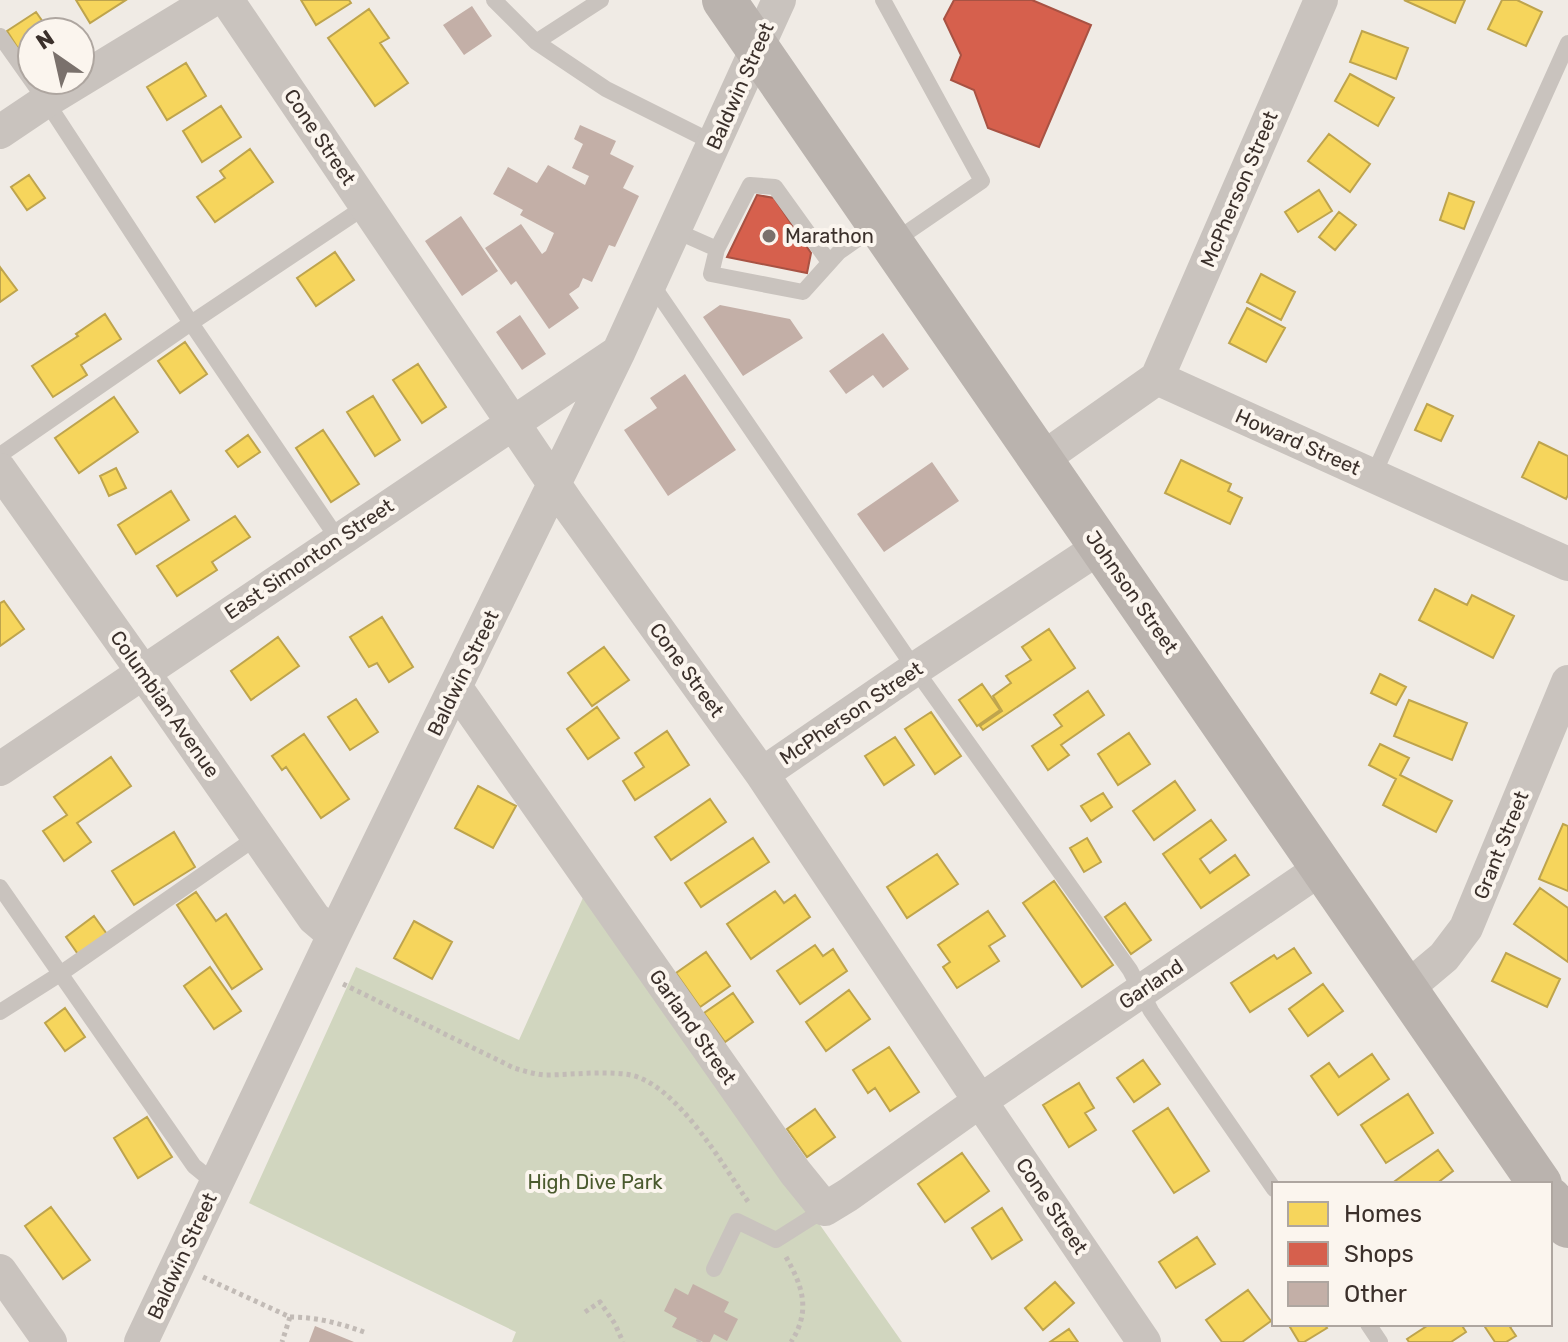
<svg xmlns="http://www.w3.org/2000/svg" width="1568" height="1342" viewBox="0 0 1568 1342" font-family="Rubik,sans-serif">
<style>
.green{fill:#d1d6bf}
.homes{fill:#f6d55c;stroke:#bea44d;stroke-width:2}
.shops{fill:#d6604d;stroke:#a85243;stroke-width:2}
.building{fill:#c3afa7}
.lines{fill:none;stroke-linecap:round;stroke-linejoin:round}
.path{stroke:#c2bbb6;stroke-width:5;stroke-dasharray:4 4;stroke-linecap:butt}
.service{stroke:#c9c3be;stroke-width:16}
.minor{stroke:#c9c3be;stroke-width:34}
.secondary{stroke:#bab3ae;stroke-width:44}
.poi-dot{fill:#7a716c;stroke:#fbf5ee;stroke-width:3}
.labels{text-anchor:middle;stroke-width:8;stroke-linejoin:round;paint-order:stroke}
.street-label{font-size:20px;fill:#3b302b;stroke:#fbf5ee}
.poi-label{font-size:20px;fill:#3b302b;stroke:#fbf5ee;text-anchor:start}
.park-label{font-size:20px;fill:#4a5a2e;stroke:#fbf5ee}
</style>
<rect width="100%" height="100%" fill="#f0ebe5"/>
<path class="green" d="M586 891 902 1342H512L516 1332 249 1203 356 967 519 1040Z"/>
<path class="homes" d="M76 0H126L90 23Z
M301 0H349L351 3 316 25Z
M1404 0H1465L1455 23Z
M1502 0H1517L1542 12 1526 46 1488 29Z
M369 9 389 38 380 43 408 83 375 106 328 38Z
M36 12 50 32H32V50L23 56 7 31Z
M1362 31 1408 48 1396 79 1350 62Z
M186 63 206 96 167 120 147 87Z
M1350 74 1394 98 1378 126 1335 101Z
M221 106 241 137 202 162 183 131Z
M1329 134 1370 164 1350 192 1308 161Z
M250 149 273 182 215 222 197 197 225 178 220 171Z
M29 175 45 198 27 210 11 187Z
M1319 190 1332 211 1298 232 1285 212Z
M1449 193 1474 202 1464 229 1440 220Z
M1339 212 1356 225 1335 250 1319 237Z
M335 252 354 280 316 306 297 278Z
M0 267 17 290 0 302Z
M1261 274 1295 292 1281 320 1247 302Z
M1247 308 1285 328 1266 362 1229 343Z
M105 314 121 339 81 365 87 375 53 397 32 366 78 336 76 334Z
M185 342 207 374 180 393 158 361Z
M418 364 446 407 422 423 393 380Z
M373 396 400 440 375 456 347 412Z
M114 397 138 432 79 473 55 438Z
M1427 404 1453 416 1441 441 1415 430Z
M323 430 359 484 331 502 296 448Z
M248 435 260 452 238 467 226 451Z
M1539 442 1568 456V495L1566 499 1522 477Z
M1181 460 1231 484 1228 491 1242 498 1230 524 1165 493Z
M116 468 126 488 109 496 100 476Z
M171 491 189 520 136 554 118 525Z
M235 516 250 537 212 562 217 570 177 596 157 566Z
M1435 589 1467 605 1472 595 1514 616 1493 658 1419 620Z
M4 601 24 629 0 646V603Z
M382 617 413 667 389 682 377 663 369 667 350 637Z
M1049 629 1075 668 983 730 980 726 1002 711 993 696 1011 683 1006 676 1031 660 1022 647Z
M278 637 299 666 251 700 231 671Z
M604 647 629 680 592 706 568 673Z
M1380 674 1406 687 1396 705 1371 693Z
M982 684 1000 710 977 726 959 700Z
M1088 691 1104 715 1061 745 1069 755 1048 770 1032 746 1062 726 1054 715Z
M356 699 378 732 350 750 328 717Z
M1409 700 1467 723 1452 760 1394 736Z
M597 707 619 738 588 759 567 729Z
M931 712 961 756 935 774 905 729Z
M667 731 689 765 635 800 623 781 644 767 635 753Z
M1129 733 1150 764 1118 785 1098 754Z
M304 734 349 799 321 818 286 767 282 770 272 756Z
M895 737 914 765 884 785 865 756Z
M1380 744 1409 758 1400 775 1452 801 1436 832 1383 805 1396 779 1369 765Z
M111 757 131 786 77 823 91 842 64 861 43 831 67 815 54 797Z
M1175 781 1195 810 1154 840 1133 811Z
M478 786 516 806 493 848 455 828Z
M1103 793 1112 807 1091 821 1081 806Z
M710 799 726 822 671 860 655 837Z
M1211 820 1226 840 1200 859 1210 873 1235 855 1249 875 1201 908 1163 854Z
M1563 824 1568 826V891L1539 879Z
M174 832 195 867 134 905 112 871Z
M753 838 769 862 701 907 685 883Z
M1087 838 1101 862 1084 872 1070 848Z
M937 854 958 884 907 918 887 887Z
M1054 881 1113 965 1082 987 1023 903Z
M1540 888 1568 908V962L1514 924Z
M775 891 784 903 795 895 810 917 751 959 727 924Z
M196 892 216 921 226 914 262 969 232 989 177 905Z
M1125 903 1151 940 1131 954 1105 917Z
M988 911 1005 936 989 946 999 961 957 988 943 967 950 962 938 945Z
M94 916 109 937 80 957 66 937Z
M414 921 452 942 432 979 394 958Z
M815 945 823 956 833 949 847 971 800 1004 777 971Z
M1294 948 1311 973 1250 1012 1231 983 1274 955 1277 959Z
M706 952 730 986 700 1007 676 973Z
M1506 953 1560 979 1547 1007 1492 981Z
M210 967 241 1011 214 1029 184 986Z
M1323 984 1343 1011 1308 1036 1289 1009Z
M849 990 870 1019 826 1051 806 1022Z
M733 993 753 1022 725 1042 704 1013Z
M65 1008 85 1037 65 1051 45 1023Z
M889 1047 919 1092 890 1111 875 1088 868 1093 853 1070Z
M1372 1054 1389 1079 1338 1115 1311 1076 1329 1063 1339 1077Z
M1143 1060 1160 1084 1134 1102 1117 1078Z
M1079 1083 1094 1108 1085 1113 1096 1130 1069 1147 1043 1105Z
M1408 1094 1433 1133 1386 1163 1361 1125Z
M1168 1108 1209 1171 1174 1193 1133 1131Z
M815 1109 835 1137 807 1157 787 1129Z
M147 1117 172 1157 138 1178 114 1138Z
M1438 1150 1453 1171 1440 1181 1442 1184H1391Z
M962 1153 989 1191 945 1222 918 1184Z
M51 1207 90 1260 63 1279 25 1226Z
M1002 1208 1022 1240 992 1259 972 1228Z
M1197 1237 1215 1264 1176 1288 1159 1262Z
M1055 1282 1074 1303 1043 1330 1025 1308Z
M1248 1290 1271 1321 1242 1342H1222L1206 1320Z
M1295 1324H1324L1327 1328 1304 1342H1299L1290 1327Z
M1430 1324H1461L1466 1332 1451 1342H1409L1407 1339Z
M1483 1324H1516L1510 1327 1516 1336 1506 1342H1495Z
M1069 1329 1078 1342H1050Z"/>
<path class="shops" d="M954 0H1032L1091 25 1039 147 988 128 974 90 951 80 961 55 944 19Z
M757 195 774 198 811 253 807 273 727 257Z"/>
<path class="building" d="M472 6 492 36 464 55 443 25Z
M580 125 616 141 610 154 634 166 623 188 639 196 615 247 609 245 592 282 583 278 579 287 569 294 579 308 549 329 516 281 511 285 485 248 521 224 542 254 546 251 554 233 520 215 523 210 493 194 508 167 537 183 548 165 585 185 589 176 572 168 583 144 574 139Z
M461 216 498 271 462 296 425 241Z
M720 305 790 319 803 338 743 376 703 317Z
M520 315 546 354 522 370 496 332Z
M883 333 909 369 883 388 873 375 846 394 829 371Z
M685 374 736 450 668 496 624 430 657 408 650 398Z
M932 462 959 501 884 552 857 514Z
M693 1284 729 1302 724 1312 738 1319 727 1341 714 1334 710 1342H703L672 1327 677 1318 664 1311 675 1288 688 1295Z
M315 1326 354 1342H309Z"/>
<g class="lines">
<path class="path" d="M343 984 514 1068C524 1071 534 1074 544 1075 571 1075 597 1071 624 1074 674 1078 722 1164 749 1203
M786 1257C803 1287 811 1311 791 1342
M203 1277 290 1317 282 1342
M585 1312 600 1302 615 1324 623 1342
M290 1317C316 1317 339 1323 364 1332
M698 1342 699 1340"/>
<path class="service" d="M494 0 536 42 606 89 714 143
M883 0 982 181 893 242
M0 36 46 101 191 323 338 539
M536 42 601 0
M674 230 717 249 711 274 803 292 839 252 876 226
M717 249 750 185 775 187 829 262
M651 283 915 669 1130 970 1151 1011 1274 1189
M0 455 191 323 366 206
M1373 476 1568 43
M0 887 194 1166 216 1184
M0 1012 60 974 257 837
M714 1269 737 1221 776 1240 825 1209
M1368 1324 1380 1342"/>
<path class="minor" d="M227 0 569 506 762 774 980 1101 1144 1342
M0 132 46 101 212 0
M1157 378 1321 0
M1042 459 1157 378 1568 564
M0 470 143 672 314 918 334 935
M456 688 795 1172 825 1209 848 1195 980 1101 1323 867
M0 769 617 353
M762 774 915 669 1100 547
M1406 989 1444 957 1466 928 1568 682
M0 1271 50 1342
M141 1342 334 935 619 351 779 0"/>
<path class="secondary" d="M724 0 1540 1184
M1550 1199 1568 1226"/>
</g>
<circle class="poi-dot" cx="769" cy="236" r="8"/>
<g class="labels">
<g class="street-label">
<text transform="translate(740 86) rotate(-66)" y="7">Baldwin Street</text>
<text transform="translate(320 137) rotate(56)" y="7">Cone Street</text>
<text transform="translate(1239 189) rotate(-67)" y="7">McPherson Street</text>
<text transform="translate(1298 442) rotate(24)" y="7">Howard Street</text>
<text transform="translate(309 559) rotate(-34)" y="7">East Simonton Street</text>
<text transform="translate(1132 592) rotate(55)" y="7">Johnson Street</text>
<text transform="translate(687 670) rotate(54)" y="7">Cone Street</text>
<text transform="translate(463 673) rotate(-64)" y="7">Baldwin Street</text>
<text transform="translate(165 704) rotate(55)" y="7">Columbian Avenue</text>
<text transform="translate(851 713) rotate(-34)" y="7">McPherson Street</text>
<text transform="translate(1501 845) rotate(-68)" y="7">Grant Street</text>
<text transform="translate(1151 984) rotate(-34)" y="7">Garland</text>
<text transform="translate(693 1027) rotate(55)" y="7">Garland Street</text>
<text transform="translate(1052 1206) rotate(56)" y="7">Cone Street</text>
<text transform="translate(182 1256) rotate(-65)" y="7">Baldwin Street</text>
</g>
<g class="poi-label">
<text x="785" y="243">Marathon</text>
</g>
<g class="park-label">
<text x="595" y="1189">High Dive Park</text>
</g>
</g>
<rect x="1272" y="1182" width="280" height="144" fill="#fbf5ee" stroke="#aea6a0" stroke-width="2"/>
<rect x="1288" y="1202" width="40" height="24" fill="#f6d55c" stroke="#aea6a0" stroke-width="2"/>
<text x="1344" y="1222" font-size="24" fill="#3b302b">Homes</text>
<rect x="1288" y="1242" width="40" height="24" fill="#d6604d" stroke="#aea6a0" stroke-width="2"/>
<text x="1344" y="1262" font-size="24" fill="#3b302b">Shops</text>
<rect x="1288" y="1282" width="40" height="24" fill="#c3afa7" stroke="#aea6a0" stroke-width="2"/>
<text x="1344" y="1302" font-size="24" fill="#3b302b">Other</text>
<g transform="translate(56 56) rotate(326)"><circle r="38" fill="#fbf5ee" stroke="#aea6a0" stroke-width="2"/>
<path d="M0-6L14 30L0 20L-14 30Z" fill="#7a716c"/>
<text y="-12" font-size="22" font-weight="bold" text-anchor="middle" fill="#3b302b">N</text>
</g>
</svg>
